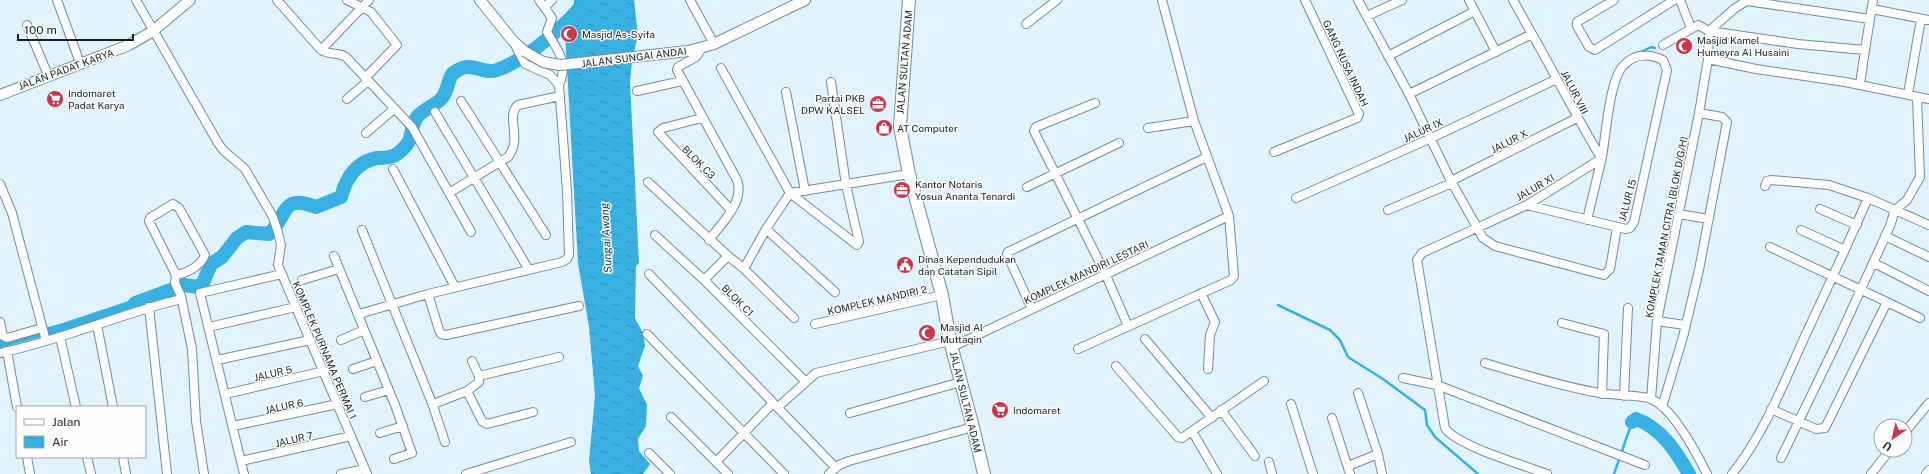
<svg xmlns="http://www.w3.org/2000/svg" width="1929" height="474" viewBox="0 0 1929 474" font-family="'Public Sans',sans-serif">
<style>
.water{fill:url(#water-ripples)}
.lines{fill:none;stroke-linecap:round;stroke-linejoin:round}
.stream{stroke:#38b1e2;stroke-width:2.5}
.canal{stroke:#38b1e2;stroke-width:8}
.river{stroke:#38b1e2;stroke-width:14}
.minor-casing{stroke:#6f8c9a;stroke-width:10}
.tertiary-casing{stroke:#6f8c9a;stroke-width:12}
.primary-casing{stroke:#6f8c9a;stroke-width:14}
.minor{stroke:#fff;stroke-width:8}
.tertiary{stroke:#fff;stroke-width:10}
.primary{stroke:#fff;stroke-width:12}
.tertiary-bridge-casing{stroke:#6f8c9a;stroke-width:12;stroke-linecap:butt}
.tertiary-bridge{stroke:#fff;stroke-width:10}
.labels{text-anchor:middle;stroke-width:3;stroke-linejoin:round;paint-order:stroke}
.poi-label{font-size:10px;fill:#152127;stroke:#fefefe;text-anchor:start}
.street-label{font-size:10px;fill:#152127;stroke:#fefefe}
.water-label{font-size:11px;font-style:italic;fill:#053a4e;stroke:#fefefe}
</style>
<defs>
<pattern id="water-ripples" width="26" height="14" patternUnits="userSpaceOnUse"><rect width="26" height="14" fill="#38b1e2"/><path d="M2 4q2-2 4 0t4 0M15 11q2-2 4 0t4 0" fill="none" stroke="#2e90b7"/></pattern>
</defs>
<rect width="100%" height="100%" fill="#e1f4fe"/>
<path class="water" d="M574 0H634L638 35 632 61 630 82 639 263 636 266 635 318 643 333 645 346 638 366 643 376 639 388 647 405 646 426 638 439 639 451 650 464 643 474H591L589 461 595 395 589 327 578 263 564 15 574 4Z"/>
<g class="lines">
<path class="stream" d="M1639 53 1651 47 1655 48
M1278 305 1330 330 1340 340 1348 357 1383 379 1425 410 1427 425 1435 437 1478 474
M1614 474 1632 422"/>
<path class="canal" d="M0 344 63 327 135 303"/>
<path class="river" d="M135 303 184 285 198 287 203 283 211 264 222 257 237 238 246 232 269 234C288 216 281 193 316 207L341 197C346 178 356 162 377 158 384 157 390 159 397 154 417 139 407 133 417 117 423 109 435 106 442 98 448 91 447 81 453 73 457 71 462 67 467 67 477 66 486 74 497 70 533 57 562 25 591 0
M1632 422 1636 419C1661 428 1676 451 1689 474"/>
<g class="minor-casing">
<path id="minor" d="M57 0 80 63
M136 0 218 143 223 150 245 169 273 217 278 232 281 245 278 265 367 474
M277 0 321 50C329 55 338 52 346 57L412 127 471 232
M347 0 371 12 397 45 365 78
M539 0 552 18 547 32C558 51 569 62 559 85
M690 0 714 44
M1358 0 1409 94 1451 181 1483 238 1495 246 1604 275 1610 269 1617 227
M1469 0 1496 52
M1513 0 1532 34
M1614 0 1577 22V26L1589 47 1595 50 1674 0
M1680 0 1691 28
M1747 1 1870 19
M545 7 552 0
M1872 9 1929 20
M1367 16 1402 0
M1026 24 1057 0
M27 25 48 75
M1663 45 1698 25 1709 31 1798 44 1865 50 1873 0
M702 48 696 57 678 67 677 70 737 180C745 202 721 224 709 240
M321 50 369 0
M1388 56 1475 11
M1708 59 1756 69 1845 82 1929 99
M721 68 790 193 857 245 859 242 846 185 831 82
M1860 84 1865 50
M637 91 682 81
M786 92 805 191
M1409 94 1532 34C1556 76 1577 118 1601 158
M1908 94 1921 19
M347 99 368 81
M461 101 546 235
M1095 103 1036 127 1034 131 1105 273 1128 326
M435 112 529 270
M702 118 663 128 658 132 731 210
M1148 128 1194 121
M366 133 394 109
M1274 152 1357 118 1359 114 1305 0
M393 169 455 287
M1451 181 1577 118
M648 182 728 256
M0 184 12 213 46 341
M1765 186 1767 181 1771 180 1829 185 1868 198
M1027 187 1119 143
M449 193 508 157C523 138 505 117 518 105L560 96
M1296 198 1429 139 1557 79
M1527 205 1626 229 1630 228 1634 222 1667 70 1663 60C1648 53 1634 53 1622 67 1609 84 1606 135 1602 157 1597 178 1592 199 1587 220
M1820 209 1857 225
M1388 210 1452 183
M1678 214 1709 219
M766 229 835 292
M362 230 432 403H436L467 391 482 421 487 424 533 412
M1801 230 1845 250
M655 235 704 280 805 381
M1885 236 1929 257
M1770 247 1887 302 1825 428 1816 429 1771 409
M334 256 395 405 412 453 394 459
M1874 263 1929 291
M742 267 794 318
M649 274 836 468
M176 275C187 273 201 266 205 255L179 208 173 204 150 218 149 221 176 275 175 283 181 296 192 349 196 421 204 474
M302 280 339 269
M704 280 728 256 742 267 746 265 766 229 790 193 909 174
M1201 293 1215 322 1210 335 1208 369
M428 294 562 262 567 259 569 255 567 191 559 85 550 75 525 64 514 43
M1887 302 1920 318
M149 307 167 474
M1032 309 1007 254 1008 252 1207 157
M359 314 428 294 439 330 441 334 446 335 579 306
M1657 321 1685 325
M0 322 3 336 7 338 42 328
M1562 323 1604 334 1602 394
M815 324 942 295
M97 325 113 407
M209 327 296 307
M647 334 784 474
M60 337 76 407
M1145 339 1212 418
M341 340 364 330
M952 347 1229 216
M1078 349 1231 280 1234 276 1229 216 1194 121 1162 0
M7 351 17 407
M0 353C62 340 120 314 181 299
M217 360 310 340
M472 361 479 376
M1485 363C1521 374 1557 385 1594 392 1609 396 1638 394 1651 399 1673 408 1697 454 1707 474
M1116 366 1178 437 1182 438 1192 431 1217 474
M353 369 377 361
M1403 378 1437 385 1645 465
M467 391 479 382V376L559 357
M1358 393 1378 454 1382 474
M226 394 324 371
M1624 396 1628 308
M365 397 389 390
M1651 399 1657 321 1699 113 1708 59 1709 31 1734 9 1748 0
M432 403 445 442
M1291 404 1313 474
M778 407 816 373 950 341
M1662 407 1683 337 1699 270 1727 122 1722 117 1699 113
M1221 410 1255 456
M850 413 961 382
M671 417 728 474
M1332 418 1350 474
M233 426 338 404
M1192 431 1264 381
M1905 432 1929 403
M380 433 403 426
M649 453 670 474
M27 457 30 474
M87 457 91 474
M123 457 126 474
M1781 458 1835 346 1890 226 1895 210 1907 200 1920 177 1917 97
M241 461 351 436
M716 462 773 403
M1269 462 1272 474
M1348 466 1378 454
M244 474 200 293 282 274
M341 474 365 469
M466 474 571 442
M829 474 839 465 849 461 973 427
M1547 474C1524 465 1457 446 1445 428L1417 260 1422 253 1527 205 1601 159
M1732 474C1765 433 1784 382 1806 334 1827 289 1848 244 1868 198L1929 225
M1871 474 1890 450
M1926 474 1929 470"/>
</g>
<g class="tertiary-casing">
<path id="tertiary" d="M480 0 513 41 524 51
M688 51 714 44 805 0
M0 95 129 45 153 31 190 0"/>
</g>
<g class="primary-casing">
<path id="primary" d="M909 0 900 127 909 174 942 295 950 341 973 427 984 474"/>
</g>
<use href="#minor" class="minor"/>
<use href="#tertiary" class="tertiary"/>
<use href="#primary" class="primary"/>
<g class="tertiary-bridge-casing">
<path id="tertiary-bridge" d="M524 51 543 62 560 65 688 51"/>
</g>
<use href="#tertiary-bridge" class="tertiary-bridge"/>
</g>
<defs>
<g id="mosque-disc" transform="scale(0.9)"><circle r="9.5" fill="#c7374e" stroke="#fefefe"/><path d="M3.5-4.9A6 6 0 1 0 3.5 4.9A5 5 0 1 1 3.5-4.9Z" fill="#fff"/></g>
<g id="supermarket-disc" transform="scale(0.9)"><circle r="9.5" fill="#c7374e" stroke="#fefefe"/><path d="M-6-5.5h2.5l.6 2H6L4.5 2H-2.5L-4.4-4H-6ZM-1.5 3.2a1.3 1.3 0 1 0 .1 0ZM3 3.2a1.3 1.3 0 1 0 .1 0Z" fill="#fff"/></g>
<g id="office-disc" transform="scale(0.9)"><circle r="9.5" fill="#c7374e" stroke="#fefefe"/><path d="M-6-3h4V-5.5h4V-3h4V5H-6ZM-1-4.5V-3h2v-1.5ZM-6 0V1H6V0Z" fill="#fff"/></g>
<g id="shop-disc" transform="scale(0.9)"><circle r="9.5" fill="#c7374e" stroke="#fefefe"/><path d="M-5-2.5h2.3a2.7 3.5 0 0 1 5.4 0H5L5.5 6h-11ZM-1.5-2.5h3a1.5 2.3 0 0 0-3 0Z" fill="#fff"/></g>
<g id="civic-disc" transform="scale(0.9)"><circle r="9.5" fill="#c7374e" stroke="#fefefe"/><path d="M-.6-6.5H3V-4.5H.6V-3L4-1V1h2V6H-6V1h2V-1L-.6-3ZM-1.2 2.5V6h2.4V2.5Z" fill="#fff"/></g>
</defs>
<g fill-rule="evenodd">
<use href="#mosque-disc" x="569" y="34"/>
<use href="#mosque-disc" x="1684" y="46"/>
<use href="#supermarket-disc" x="55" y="99"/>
<use href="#office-disc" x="878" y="104"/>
<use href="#shop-disc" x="884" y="128"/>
<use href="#office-disc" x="902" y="190"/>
<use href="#civic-disc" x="905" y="265"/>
<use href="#mosque-disc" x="927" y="333"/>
<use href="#supermarket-disc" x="1000" y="410"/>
</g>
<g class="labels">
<g class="poi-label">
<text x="582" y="38">Masjid As-Syifa</text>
<text x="1697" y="44">Masjid Kamel<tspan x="1697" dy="12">Humeyra Al Husaini</tspan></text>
<text x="68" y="97">Indomaret<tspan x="68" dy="12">Padat Karya</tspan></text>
<text x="865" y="102" text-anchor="end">Partai PKB<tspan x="865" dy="12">DPW KALSEL</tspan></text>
<text x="897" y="132">AT Computer</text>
<text x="915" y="188">Kantor Notaris<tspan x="915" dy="12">Yosua Ananta Tenardi</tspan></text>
<text x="918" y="263">Dinas Kependudukan<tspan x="918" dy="12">dan Catatan Sipil</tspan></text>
<text x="940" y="331">Masjid Al<tspan x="940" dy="12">Muttaqin</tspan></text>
<text x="1013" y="414">Indomaret</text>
</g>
<g class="street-label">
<text transform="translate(634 57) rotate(-7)" y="4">JALAN SUNGAI ANDAI</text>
<text transform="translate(904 62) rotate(-85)" y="4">JALAN SULTAN ADAM</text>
<text transform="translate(1346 63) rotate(65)" y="4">GANG NUSA INDAH</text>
<text transform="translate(66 69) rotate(-20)" y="4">JALAN PADAT KARYA</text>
<text transform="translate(1575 92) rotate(63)" y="4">JALUR VIII</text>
<text transform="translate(1423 130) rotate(-25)" y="4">JALUR IX</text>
<text transform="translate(1509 141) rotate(-27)" y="4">JALUR X</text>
<text transform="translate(699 162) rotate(45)" y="4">BLOK C3</text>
<text transform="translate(1535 187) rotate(-30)" y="4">JALUR XI</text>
<text transform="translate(1627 200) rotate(-75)" y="4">JALUR 15</text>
<text transform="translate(1666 227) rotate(-79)" y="4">KOMPLEK TAMAN CITRA (BLOK D/G/H)</text>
<text transform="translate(1086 272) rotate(-25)" y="4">KOMPLEK MANDIRI LESTARI</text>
<text transform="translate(738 300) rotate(45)" y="4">BLOK C1</text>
<text transform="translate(877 300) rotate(-13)" y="4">KOMPLEK MANDIRI 2</text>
<text transform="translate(325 350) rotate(67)" y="4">KOMPLEK PURNAMA PERMAI 1</text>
<text transform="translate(273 373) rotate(-13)" y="4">JALUR 5</text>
<text transform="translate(966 402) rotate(76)" y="4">JALAN SULTAN ADAM</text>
<text transform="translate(284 406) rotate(-12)" y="4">JALUR 6</text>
<text transform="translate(294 439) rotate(-13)" y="4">JALUR 7</text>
</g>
<g class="water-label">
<text transform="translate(606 238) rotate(-93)" y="4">Sungai Awang</text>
</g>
</g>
<rect x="16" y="406" width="130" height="52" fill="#fefefe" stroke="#a1a6a8"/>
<rect x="24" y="419" width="20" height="6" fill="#ffffff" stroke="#a1a6a8"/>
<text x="52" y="426" font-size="12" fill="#152127">Jalan</text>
<rect x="24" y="436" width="20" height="12" fill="url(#water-ripples)" stroke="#a1a6a8"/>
<text x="52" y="446" font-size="12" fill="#152127">Air</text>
<g transform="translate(1893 438) rotate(214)"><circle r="19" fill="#fefefe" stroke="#a1a6a8"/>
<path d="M0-3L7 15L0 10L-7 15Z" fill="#c7374e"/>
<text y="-6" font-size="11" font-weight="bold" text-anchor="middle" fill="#152127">U</text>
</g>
<path d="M18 34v6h115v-6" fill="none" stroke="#152127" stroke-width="2"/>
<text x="24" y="34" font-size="12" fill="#152127" stroke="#fefefe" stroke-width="3" paint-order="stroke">100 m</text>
</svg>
